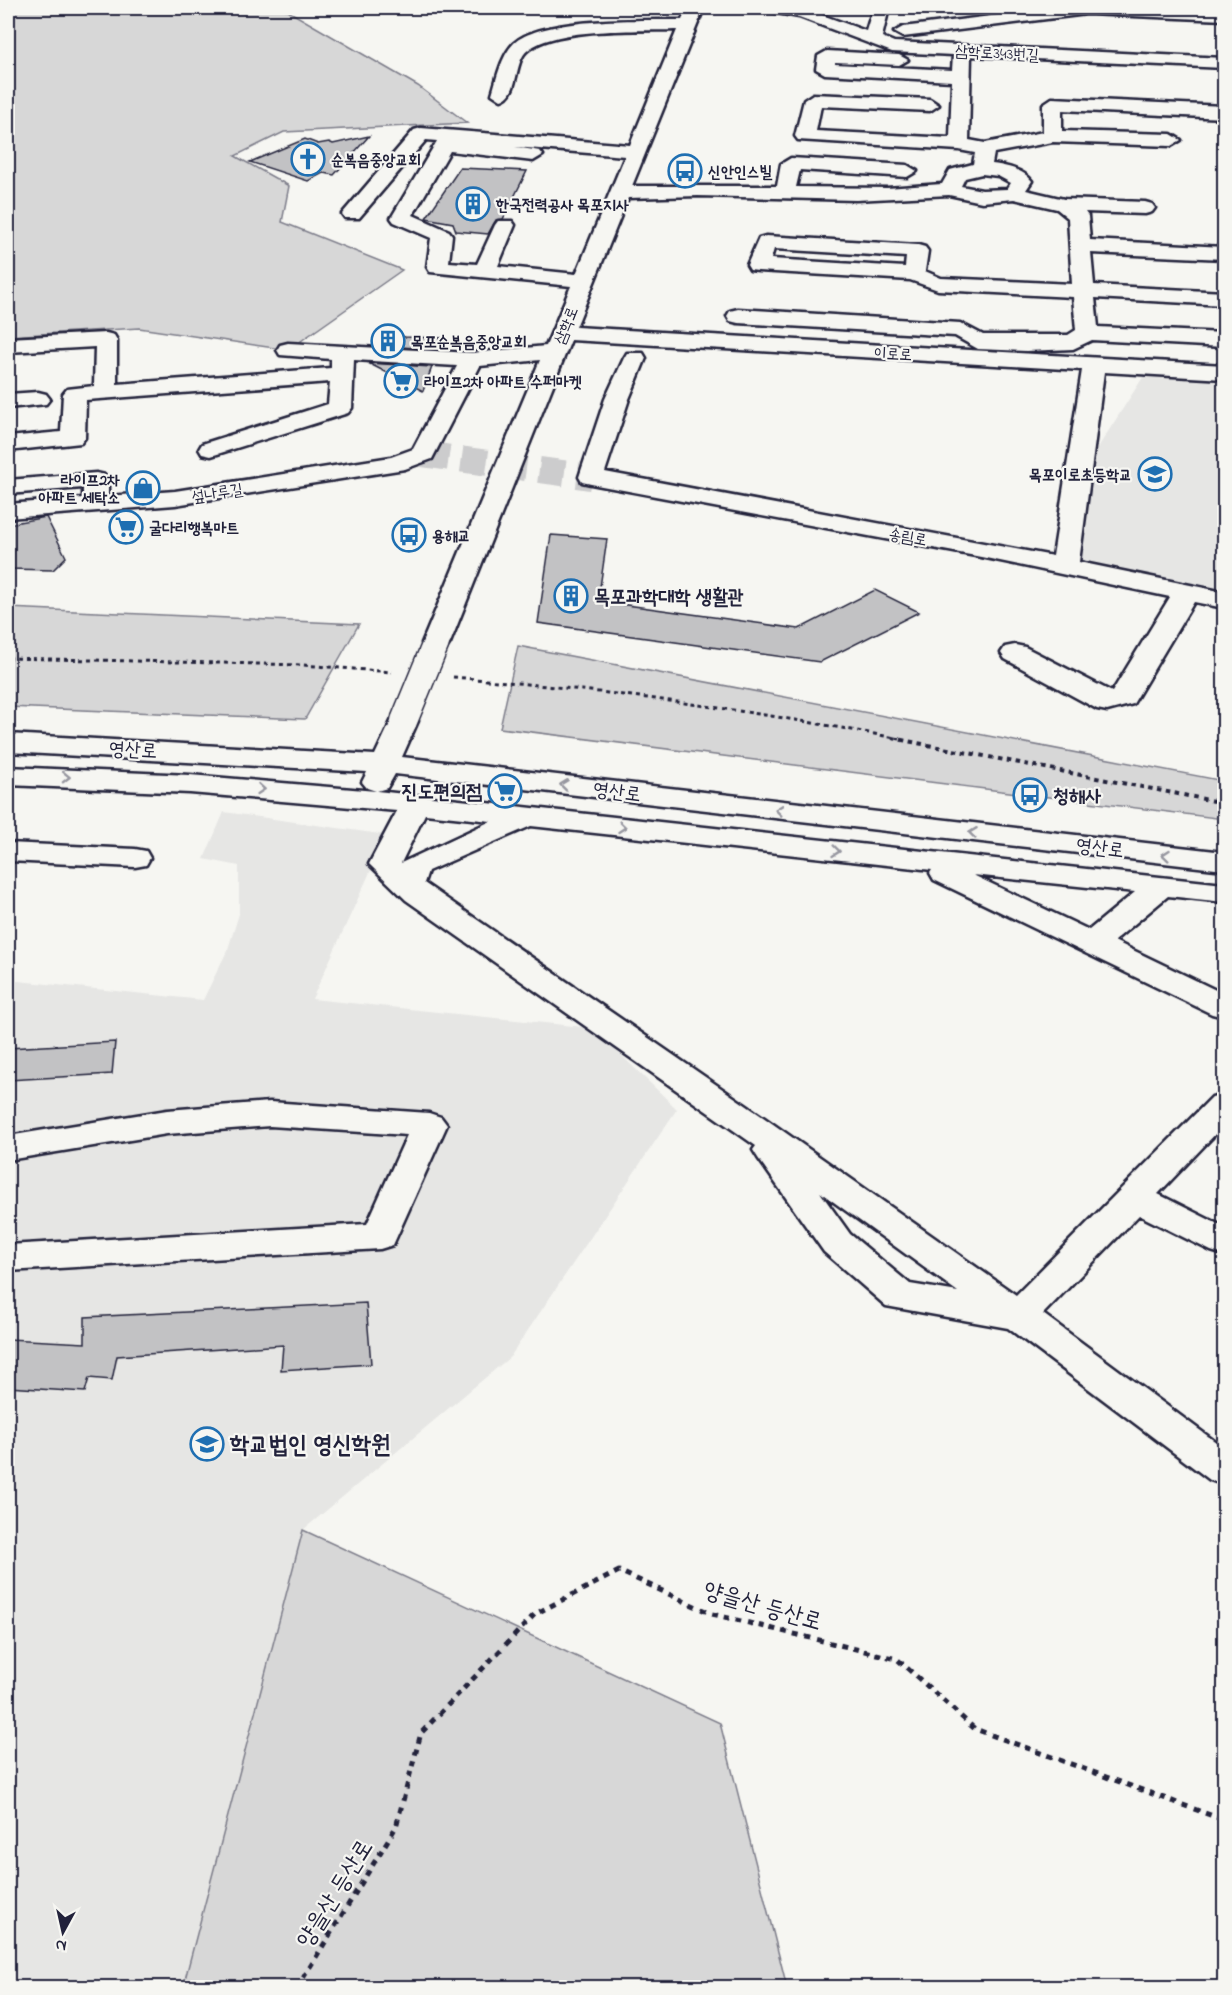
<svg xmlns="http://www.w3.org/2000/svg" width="1232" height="1995" viewBox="0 0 1232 1995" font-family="'Indie Flower','Poor Story',sans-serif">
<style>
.built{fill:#e6e6e4}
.green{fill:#d7d7d7;stroke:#7c7c89;stroke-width:1.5}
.building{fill:#c2c2c4;stroke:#22223b;stroke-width:1.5}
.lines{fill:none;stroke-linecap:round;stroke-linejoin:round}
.minor-tunnel{stroke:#cccccd;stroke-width:26;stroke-dasharray:26 13;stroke-linecap:butt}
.minor-casing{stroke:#22223b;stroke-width:5}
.path-far2{stroke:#22223b;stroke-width:3;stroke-dasharray:4 4;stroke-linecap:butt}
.path-far1{stroke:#22223b;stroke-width:4;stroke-dasharray:4.5 4.5;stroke-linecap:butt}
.path{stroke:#22223b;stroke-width:5;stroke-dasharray:6 6;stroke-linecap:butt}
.minor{fill:#f6f6f2;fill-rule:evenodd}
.minor-bridge-casing{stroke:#22223b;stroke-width:29;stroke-linecap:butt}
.minor-bridge{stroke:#f6f6f2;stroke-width:26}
.oneway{stroke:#9797a0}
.labels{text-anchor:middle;stroke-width:4.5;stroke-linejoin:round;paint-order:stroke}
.far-street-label{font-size:16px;fill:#22223b;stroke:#f6f6f2}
.far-poi-label{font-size:16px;font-weight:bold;fill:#22223b;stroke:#f6f6f2;text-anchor:start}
.poi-label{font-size:20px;font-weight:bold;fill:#22223b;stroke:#f6f6f2;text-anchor:start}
.street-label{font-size:20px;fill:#22223b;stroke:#f6f6f2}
.near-poi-label{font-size:24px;font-weight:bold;fill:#22223b;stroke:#f6f6f2;text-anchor:start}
.near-street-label{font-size:24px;fill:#22223b;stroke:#f6f6f2}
</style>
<rect width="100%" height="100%" fill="#f6f6f2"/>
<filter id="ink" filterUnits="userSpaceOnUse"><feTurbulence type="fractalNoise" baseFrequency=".0167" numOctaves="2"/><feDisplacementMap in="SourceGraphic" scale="12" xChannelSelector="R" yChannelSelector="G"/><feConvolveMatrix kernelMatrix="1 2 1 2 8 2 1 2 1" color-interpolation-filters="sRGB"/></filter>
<g filter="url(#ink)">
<path class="built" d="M1145 374 1224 379V591L1076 561 1088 463Z
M224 812 387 835 312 999 593 1028 677 1109 510 1357 303 1530 183 1987 8 1988V980L203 1000 228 949 239 914V866L204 859Z"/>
<path class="green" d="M8 8H283L418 86 467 123 284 132 235 156 289 186 282 222 402 270 288 350 139 328 8 336Z
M8 608 359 624 305 719 8 707Z
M518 646 1224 781V819L500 728Z
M303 1530 720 1723 787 1987H183Z"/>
<path class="building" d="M369 136 334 175 323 173 308 181 250 162 305 139 318 144 329 142 333 144Z
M460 168 527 171 503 219 496 220 488 234 456 231 453 223 426 218Z
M383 331 405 337 443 338 439 349 376 346Z
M368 363 432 367 423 391Z
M46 517 66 557 53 570 8 569V524Z
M551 535 607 539 598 601 799 629 875 590 919 612 820 662 538 623Z
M115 1042 112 1074 8 1080V1048Z
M366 1303 371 1364 281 1370 283 1345 117 1356 112 1380 89 1378 85 1392 8 1387V1339L85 1343V1317Z"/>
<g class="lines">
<path class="minor-tunnel" d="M423 454 591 477"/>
<g class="minor-casing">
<path id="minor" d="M687 8H704L632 186H777L781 164 791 158 907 165 917 171 907 177 800 170 796 187 887 188 942 184 950 170 973 164 975 153 959 150 798 140 795 136 804 100 813 94 930 99 939 105 930 111 821 106 816 131 950 138 952 81 825 74 816 69 818 56 827 51 899 55 908 60 899 65 835 62V64L952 70 953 55 892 52 799 17 771 12 769 8H803L866 31 873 8H889L882 37 894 42 1224 58V68L971 56 969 140 985 143 1043 132V104L1052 98 1224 106V118L1062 110V131L1171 134 1181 140 1171 146 1053 142 994 153 992 164C1006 166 1023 169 1032 181L1026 190 1064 199 1145 202 1152 204 1155 208 1152 212 1145 214 1085 212 1088 216 1090 240 1224 247V259L1091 253 1094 285 1224 292V305L1095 298 1098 327 1224 333V347L1092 340 1073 349 1026 351 978 349 955 336 738 323 730 321 727 316 730 311 738 309 960 323 983 335H1068L1076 330 1073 297 938 290 910 280 758 271 750 270 747 265 759 238 766 236 918 245 925 247 928 251 925 271 941 278 1072 284 1068 218 1057 209 1014 199 982 202 949 195 856 200 698 196 628 198 576 327 1224 365V379L1104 372 1079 562 1224 592V608L1194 602 1133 704 1107 711 1097 709 1005 659 1001 653 1005 647 1015 645 1025 647 1112 692 1170 597 981 557 591 484 582 482 579 477 605 399 624 358 627 353H643L646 358 629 399 605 472 1053 556 1082 370 571 340 450 643 446 649 436 651 426 649 422 643 540 360 480 366 432 459 405 469 175 505 8 518V504L83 498V488L8 494V480L96 473 105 475 108 480V496L175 491 391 457 413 449 457 366 354 360 352 408 348 413 211 456 202 454 199 449 202 444 328 404 330 382 86 400 85 438 81 443 8 451V437L61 432 63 394 67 389 94 386 95 347 8 352V338L106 333 114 335 117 340V384L331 368V359L280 355 277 350 280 345 288 343 472 353 546 346 571 286 430 272 427 267 431 238 394 222 391 218 437 141 426 140 359 218H345L342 214 414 130 421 128 630 145 677 30C641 31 556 27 528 50 513 61 520 95 501 100L492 94C497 78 501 56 514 43 542 17 643 20 682 20ZM515 147 625 156 576 274 498 266 515 225 512 221H498L495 225 477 264 449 262 452 235 449 231 413 215 450 151 533 161 543 155 540 151ZM982 174 998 176 1011 183 1007 189 982 190 961 186 965 178ZM774 249 906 257 905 267 771 259Z
M1055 8 1224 10V20L1087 14 903 37 894 32 903 27Z
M38 392 46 394 50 399 46 404 8 408V394Z
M404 712 414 715 418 721 402 757 1224 852V870L395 774 387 788 377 791 1224 884V902L1168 896 1114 941 1224 994V1017L1212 1014 934 880 930 873 932 870 531 826 428 871 424 883 766 1119 1016 1295 1212 1097 1224 1094V1125L1158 1194 1224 1227V1255L1211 1251 1139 1215 1043 1314 1224 1448V1485L1210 1480 1008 1328 886 1306 824 1252 758 1158 753 1150 756 1146 406 900 369 864 397 811 190 793 8 785V767L190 775 376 791 367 788 362 782 367 772 8 752V734L375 755 394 715ZM425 814 491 821 401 863ZM973 875 1135 892 1089 930ZM820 1192 958 1292 910 1284 850 1234Z
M8 843 135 849 146 851 150 858 146 865 135 867 8 861Z
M270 1102 429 1113 441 1117 447 1125 393 1245 380 1249 8 1271V1245L367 1224 407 1135 270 1126 167 1134 8 1160V1136L167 1110Z"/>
</g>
<path class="path-far2" d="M8 658 303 665 392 672
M453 677C603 690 752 710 900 739"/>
<path class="path-far1" d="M892 738 1224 803"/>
<path class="path" d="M297 1988 396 1827 421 1733 535 1614 619 1571 712 1614 897 1659 975 1729 1224 1820"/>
<use href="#minor" class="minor"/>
<g class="minor-bridge-casing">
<path id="minor-bridge" d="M404 721 436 643"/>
</g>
<use href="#minor-bridge" class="minor-bridge"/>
</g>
<defs><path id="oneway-chevron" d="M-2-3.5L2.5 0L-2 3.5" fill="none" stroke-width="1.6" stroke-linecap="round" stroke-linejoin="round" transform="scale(1.5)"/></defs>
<g class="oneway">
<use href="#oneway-chevron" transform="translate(66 777) rotate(1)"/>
<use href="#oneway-chevron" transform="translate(564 785) rotate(-173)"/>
<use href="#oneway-chevron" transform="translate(261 789) rotate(5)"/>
<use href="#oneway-chevron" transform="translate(779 810) rotate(-173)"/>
<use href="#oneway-chevron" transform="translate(622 827) rotate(6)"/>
<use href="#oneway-chevron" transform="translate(973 833) rotate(-173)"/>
<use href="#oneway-chevron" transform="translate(836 851) rotate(6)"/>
<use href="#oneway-chevron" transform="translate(1166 855) rotate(-174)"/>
</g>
</g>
<defs>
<g id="church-ring" transform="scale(1.725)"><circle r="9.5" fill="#f6f6f2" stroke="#1f6fb2" stroke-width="1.5"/><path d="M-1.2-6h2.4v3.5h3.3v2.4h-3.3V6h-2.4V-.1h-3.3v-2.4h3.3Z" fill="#1f6fb2"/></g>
<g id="bus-ring" transform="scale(1.725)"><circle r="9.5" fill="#f6f6f2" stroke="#1f6fb2" stroke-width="1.5"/><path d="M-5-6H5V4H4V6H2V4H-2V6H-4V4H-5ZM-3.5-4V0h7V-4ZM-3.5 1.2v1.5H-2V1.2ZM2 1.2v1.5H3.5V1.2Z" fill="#1f6fb2"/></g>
<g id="building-ring" transform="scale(1.725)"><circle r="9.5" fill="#f6f6f2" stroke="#1f6fb2" stroke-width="1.5"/><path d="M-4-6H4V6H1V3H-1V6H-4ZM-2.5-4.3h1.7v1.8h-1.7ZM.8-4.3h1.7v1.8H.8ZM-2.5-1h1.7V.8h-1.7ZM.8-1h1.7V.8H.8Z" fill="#1f6fb2"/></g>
<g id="supermarket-ring" transform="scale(1.725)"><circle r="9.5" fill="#f6f6f2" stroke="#1f6fb2" stroke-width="1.5"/><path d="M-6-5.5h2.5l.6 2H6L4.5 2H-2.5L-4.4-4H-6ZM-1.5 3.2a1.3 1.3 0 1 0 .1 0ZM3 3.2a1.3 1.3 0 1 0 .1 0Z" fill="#1f6fb2"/></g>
<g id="school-ring" transform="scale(1.725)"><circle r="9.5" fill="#f6f6f2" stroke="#1f6fb2" stroke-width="1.5"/><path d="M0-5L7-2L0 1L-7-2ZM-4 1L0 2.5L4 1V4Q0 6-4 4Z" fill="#1f6fb2"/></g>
<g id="shop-ring" transform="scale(1.725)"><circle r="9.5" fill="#f6f6f2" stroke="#1f6fb2" stroke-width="1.5"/><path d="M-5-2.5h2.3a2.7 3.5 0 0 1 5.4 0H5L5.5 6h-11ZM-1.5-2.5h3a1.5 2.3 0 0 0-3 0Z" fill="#1f6fb2"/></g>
</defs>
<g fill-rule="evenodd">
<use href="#church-ring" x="308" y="159"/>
<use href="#bus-ring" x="685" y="171"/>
<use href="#building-ring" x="473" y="204"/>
<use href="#building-ring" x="388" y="341"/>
<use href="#supermarket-ring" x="401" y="381"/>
<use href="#school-ring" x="1155" y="474"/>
<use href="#shop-ring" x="143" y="488"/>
<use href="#supermarket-ring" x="126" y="527"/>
<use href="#bus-ring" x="409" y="535"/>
<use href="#building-ring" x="571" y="596"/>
<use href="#supermarket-ring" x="505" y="791"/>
<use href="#bus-ring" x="1030" y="795"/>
<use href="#school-ring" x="207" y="1444"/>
</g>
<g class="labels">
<g class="far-street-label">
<text transform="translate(997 52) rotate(3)" y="6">삼학로343번길</text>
<text transform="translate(565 325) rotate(-68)" y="6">삼학로</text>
<text transform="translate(893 353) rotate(3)" y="6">이로로</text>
<text transform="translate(217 492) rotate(-9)" y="6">섶나루길</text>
<text transform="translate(908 536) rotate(10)" y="6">송림로</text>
</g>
<g class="far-poi-label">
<text x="331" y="165">순복음중앙교회</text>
<text x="708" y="177">신안인스빌</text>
<text x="496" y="210">한국전력공사 목포지사</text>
<text x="411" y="347">목포순복음중앙교회</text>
<text x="424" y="387">라이프2차 아파트 수퍼마켓</text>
<text x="1132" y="480" text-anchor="end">목포이로초등학교</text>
<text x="120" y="485" text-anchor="end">라이프2차<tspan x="120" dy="18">아파트 세탁소</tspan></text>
<text x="149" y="533">굴다리행복마트</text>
<text x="432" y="541">용해교</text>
</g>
<g class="poi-label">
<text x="594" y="603">목포과학대학 생활관</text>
<text x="482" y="798" text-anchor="end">진도편의점</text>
<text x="1053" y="802">청해사</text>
</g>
<g class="street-label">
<text transform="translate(133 749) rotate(3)" y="7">영산로</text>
<text transform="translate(617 791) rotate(7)" y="7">영산로</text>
<text transform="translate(1100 847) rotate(7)" y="7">영산로</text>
</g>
<g class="near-poi-label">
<text x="230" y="1452">학교법인 영신학원</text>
</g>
<g class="near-street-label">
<text transform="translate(763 1605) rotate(16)" y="8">양을산 등산로</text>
<text transform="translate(334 1893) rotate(-58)" y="8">양을산 등산로</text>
</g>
</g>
<rect width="1232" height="1995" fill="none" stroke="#f6f6f2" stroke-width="30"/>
<rect x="15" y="15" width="1202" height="1965" fill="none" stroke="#22223b" stroke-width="2" filter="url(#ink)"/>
<g transform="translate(63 1932) rotate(188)" stroke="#f6f6f2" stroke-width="4.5" paint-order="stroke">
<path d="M0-4.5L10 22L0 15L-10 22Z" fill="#22223b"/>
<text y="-9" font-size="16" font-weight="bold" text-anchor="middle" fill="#22223b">N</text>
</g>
</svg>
